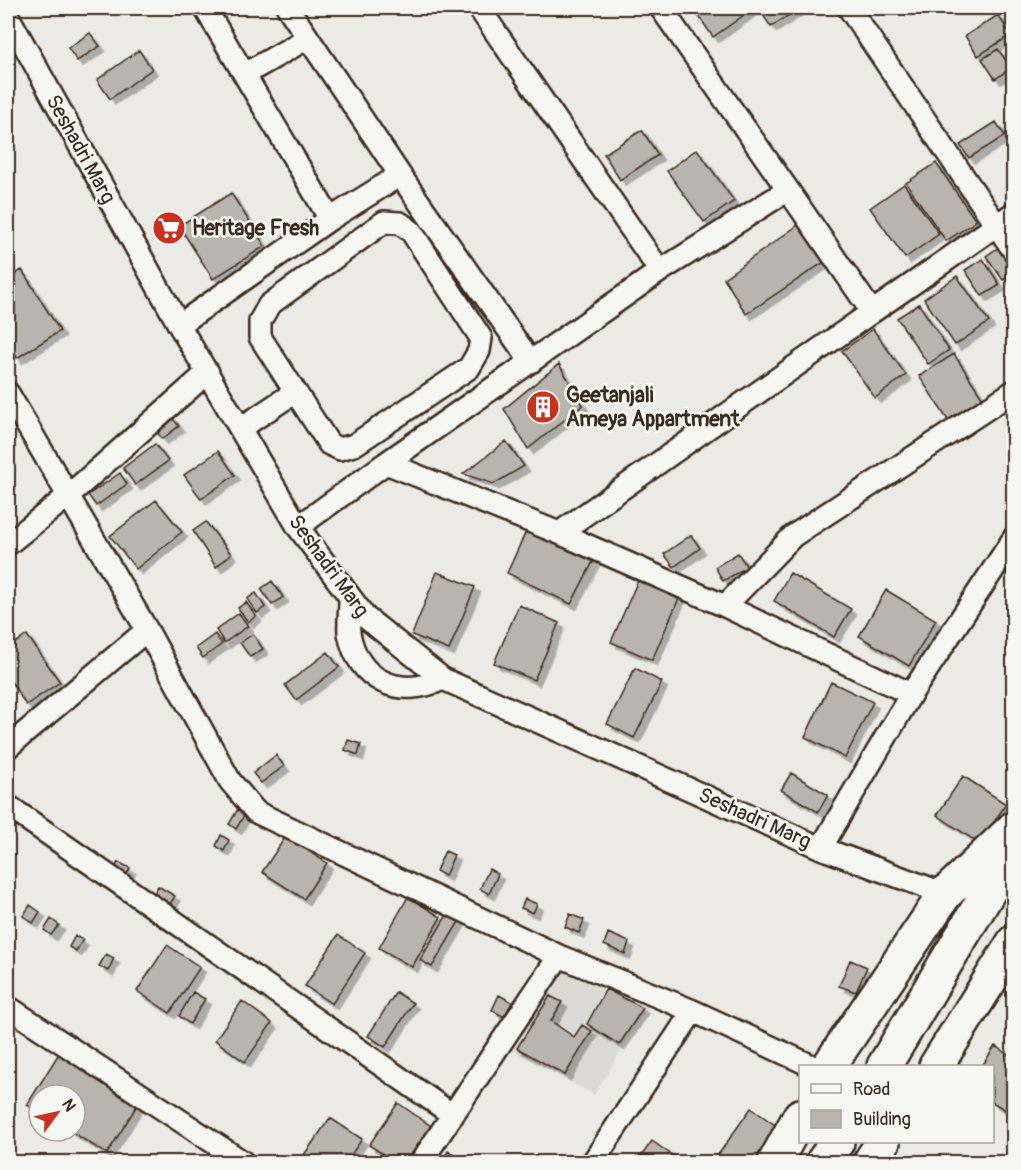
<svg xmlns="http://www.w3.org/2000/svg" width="1021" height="1170" viewBox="0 0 1021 1170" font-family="Pangolin,sans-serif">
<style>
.built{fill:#dcdad4}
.building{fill:#bab4ae;stroke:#3b2a1e;stroke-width:1.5;filter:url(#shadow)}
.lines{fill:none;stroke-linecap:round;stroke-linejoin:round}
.minor-casing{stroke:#3b2a1e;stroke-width:26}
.primary-casing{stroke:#3b2a1e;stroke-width:38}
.minor{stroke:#f6f6f2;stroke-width:21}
.primary{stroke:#f6f6f2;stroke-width:33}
.labels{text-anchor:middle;stroke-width:5;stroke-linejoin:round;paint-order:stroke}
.street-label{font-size:21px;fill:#3b2a1e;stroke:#f6f6f2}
.poi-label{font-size:21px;font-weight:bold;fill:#3b2a1e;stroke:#f6f6f2;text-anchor:start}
</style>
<defs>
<filter id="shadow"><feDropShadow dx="5.5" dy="5.5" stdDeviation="0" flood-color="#0004"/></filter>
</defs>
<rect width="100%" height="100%" fill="#ebeae5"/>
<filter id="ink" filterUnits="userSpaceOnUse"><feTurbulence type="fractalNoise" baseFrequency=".0167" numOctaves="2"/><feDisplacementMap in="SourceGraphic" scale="12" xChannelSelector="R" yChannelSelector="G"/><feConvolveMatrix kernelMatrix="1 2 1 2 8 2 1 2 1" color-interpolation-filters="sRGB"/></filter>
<g filter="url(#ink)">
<path class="built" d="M567 966 649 1005 594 1095 512 1050Z"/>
<path class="building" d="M693 8H754L713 37Z
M762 8H800L771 27 759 9Z
M998 15 1011 35 978 56 965 36Z
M90 33 100 46 77 61 68 48Z
M998 49 1011 68 995 79 982 59Z
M139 50 152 69 110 99 97 80Z
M996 122 1005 136 969 158 960 145Z
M642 130 658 155 620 180 604 154Z
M697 149 734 201 704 222 667 171Z
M936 163 976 221 946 241 906 183Z
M904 184 939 234 905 258 870 208Z
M231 193 265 246 213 279 179 226Z
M801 223 827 260 746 314 724 278Z
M1002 245 1014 262V273L1003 280 986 256Z
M983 259 1000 285 982 296 965 270Z
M22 270 60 331 17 358 8 344V278Z
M957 276 989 322 955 345 924 299Z
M919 304 949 350 928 364 897 318Z
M873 329 906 375 875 398 842 351Z
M954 354 986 403 951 425 919 376Z
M559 364 583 405 528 449 504 409Z
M171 416 179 426 162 439 155 429Z
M506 441 524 466 494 484 463 474Z
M155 444 168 461 135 485 123 468Z
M218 451 235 475 201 499 184 475Z
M120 473 127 484 96 506 88 495Z
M156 500 182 532 136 569 110 536Z
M206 522 231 554 216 567 193 531Z
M529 525 596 556 571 604 507 573Z
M691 535 700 548 674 567 664 554Z
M738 553 747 567 723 581 715 567Z
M437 572 475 587 449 650 412 635Z
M790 573 851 609 834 637 774 601Z
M639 578 680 596 652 660 611 642Z
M272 581 283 597 272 605 261 589Z
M886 590 936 620 909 666 859 636Z
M256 593 265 607 257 613 247 599Z
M246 602 256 616 248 622 238 608Z
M519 605 559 623 534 680 494 663Z
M239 613 248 626 224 643 216 630Z
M215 634 222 644 203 658 196 648Z
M253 634 263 649 250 657 240 643Z
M27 635 60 682 26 705 8 677V648Z
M328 652 339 667 296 700 285 685Z
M635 668 662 682 634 738 607 724Z
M831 682 873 702 845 758 805 737Z
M348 740 361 744 358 755 345 750Z
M276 755 284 766 261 783 253 773Z
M791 773 828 795 818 812 781 790Z
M963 776 1006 804 988 831 983 846 937 815Z
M238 809 245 814 236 829 229 824Z
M221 835 229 840 224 851 216 846Z
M286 836 327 863 304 899 262 872Z
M445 851 454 855 445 876 436 871Z
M118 862 130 868 126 876 114 870Z
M489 869 498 874 489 894 480 889Z
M158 886 175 896 170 904 154 894Z
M408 897 441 917 412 967 379 948Z
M525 899 537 904 533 913 521 908Z
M30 905 40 912 33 923 23 916Z
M451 908 463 915 432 967 420 960Z
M570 914 584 920 579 933 565 927Z
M51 919 59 925 51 935 44 930Z
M608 933 629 942 625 954 604 945Z
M338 935 365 953 332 1004 305 986Z
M75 936 83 940 76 951 69 947Z
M167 945 200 967 170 1013 137 991Z
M106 954 114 958 108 971 99 966Z
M850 960 867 967 856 992 839 986Z
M606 989 643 1008 619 1045 587 1024Z
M193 992 205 999 190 1024 179 1016Z
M396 992 413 1003 385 1047 368 1036Z
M499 995 512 1002 504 1017 492 1010Z
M550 996 562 1002 551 1021 574 1037 582 1025 592 1031 565 1075 517 1048Z
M242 1001 272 1023 245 1062 215 1040Z
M995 1046 1014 1058V1115L992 1102V1066H982Z
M61 1050 141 1099 107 1154 70 1131H75V1095H39V1112L27 1105Z
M398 1103 431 1126 406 1162H395L369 1145Z
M751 1108 785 1132 764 1162H713Z
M330 1118 362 1139 346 1162H299Z
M652 1141 682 1162H637Z
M448 1151 465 1162H441Z"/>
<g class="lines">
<g class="minor-casing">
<path id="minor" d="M205 8 330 219
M288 8 400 175 531 362
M479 8 660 271
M661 8 788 190
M849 8 1014 251
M8 16 179 325 298 527 365 617 443 679 821 848 945 894
M245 74 308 38
M384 222 400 223 411 231 481 338 479 351 469 368 354 445 340 449 329 444 260 337V321L269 305Z
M179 325 330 219 400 175
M8 393 147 630 230 781 256 812 559 956 693 1011 812 1066
M241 428 295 392
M298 527 386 463
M559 533 872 312
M8 544 68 496 208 372
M350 600C350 611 348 622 349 633 358 682 400 699 443 679
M725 606 793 536 1014 391
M911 694 725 606 559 533 386 463 660 271 788 190 872 312 1014 213
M8 747 147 630
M8 806 453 1115
M821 848 911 694 1014 538
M8 1007 243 1162
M421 1162 559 956
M593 1162 693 1011"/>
</g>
<g class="primary-casing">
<path id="primary" d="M829 1066 945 894 1014 828
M884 1066 1014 849
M936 1066 1014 942
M775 1162 800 1116
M823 1162 837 1142
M870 1162 883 1142"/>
</g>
<use href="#minor" class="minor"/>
<use href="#primary" class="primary"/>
</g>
</g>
<defs>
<g id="supermarket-disc" transform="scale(1.725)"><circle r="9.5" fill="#c8321e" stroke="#f6f6f2"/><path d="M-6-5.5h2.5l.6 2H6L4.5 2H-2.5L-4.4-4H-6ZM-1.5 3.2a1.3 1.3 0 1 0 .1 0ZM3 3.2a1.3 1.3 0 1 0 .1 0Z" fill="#fff"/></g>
<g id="building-disc" transform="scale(1.725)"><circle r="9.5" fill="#c8321e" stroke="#f6f6f2"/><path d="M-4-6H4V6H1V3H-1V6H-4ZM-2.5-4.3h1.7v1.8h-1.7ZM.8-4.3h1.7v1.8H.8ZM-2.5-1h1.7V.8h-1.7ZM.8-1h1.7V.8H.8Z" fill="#fff"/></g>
</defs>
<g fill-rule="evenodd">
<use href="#supermarket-disc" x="169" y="228"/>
<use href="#building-disc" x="543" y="407"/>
</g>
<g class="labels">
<g class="street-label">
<text transform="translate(81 149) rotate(61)" y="7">Seshadri Marg</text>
<text transform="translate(329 566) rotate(54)" y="7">Seshadri Marg</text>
<text transform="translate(755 818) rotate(24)" y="7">Seshadri Marg</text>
</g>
<g class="poi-label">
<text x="192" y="235">Heritage Fresh</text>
<text x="566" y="402">Geetanjali<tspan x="566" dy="24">Ameya Appartment</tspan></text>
</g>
</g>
<rect width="1021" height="1170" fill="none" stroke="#f6f6f2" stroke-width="30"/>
<rect x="15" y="15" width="991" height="1140" fill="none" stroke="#3b2a1e" stroke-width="2" filter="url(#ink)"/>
<rect x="799" y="1065" width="195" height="78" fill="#f6f6f2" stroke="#aba49d" stroke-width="1.5"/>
<rect x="811" y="1084" width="30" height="9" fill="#f6f6f2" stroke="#aba49d" stroke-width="1.5"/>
<text x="853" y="1095" font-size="18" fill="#3b2a1e">Road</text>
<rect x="811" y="1110" width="30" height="18" fill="#bab4ae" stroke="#aba49d" stroke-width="1.5"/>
<text x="853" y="1125" font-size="18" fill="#3b2a1e">Building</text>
<g transform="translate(57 1113) rotate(57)"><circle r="28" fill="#f6f6f2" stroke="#aba49d" stroke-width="1.5"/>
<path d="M0-4.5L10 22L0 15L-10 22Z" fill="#c8321e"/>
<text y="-9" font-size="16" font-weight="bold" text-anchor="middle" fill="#3b2a1e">N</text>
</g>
</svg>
